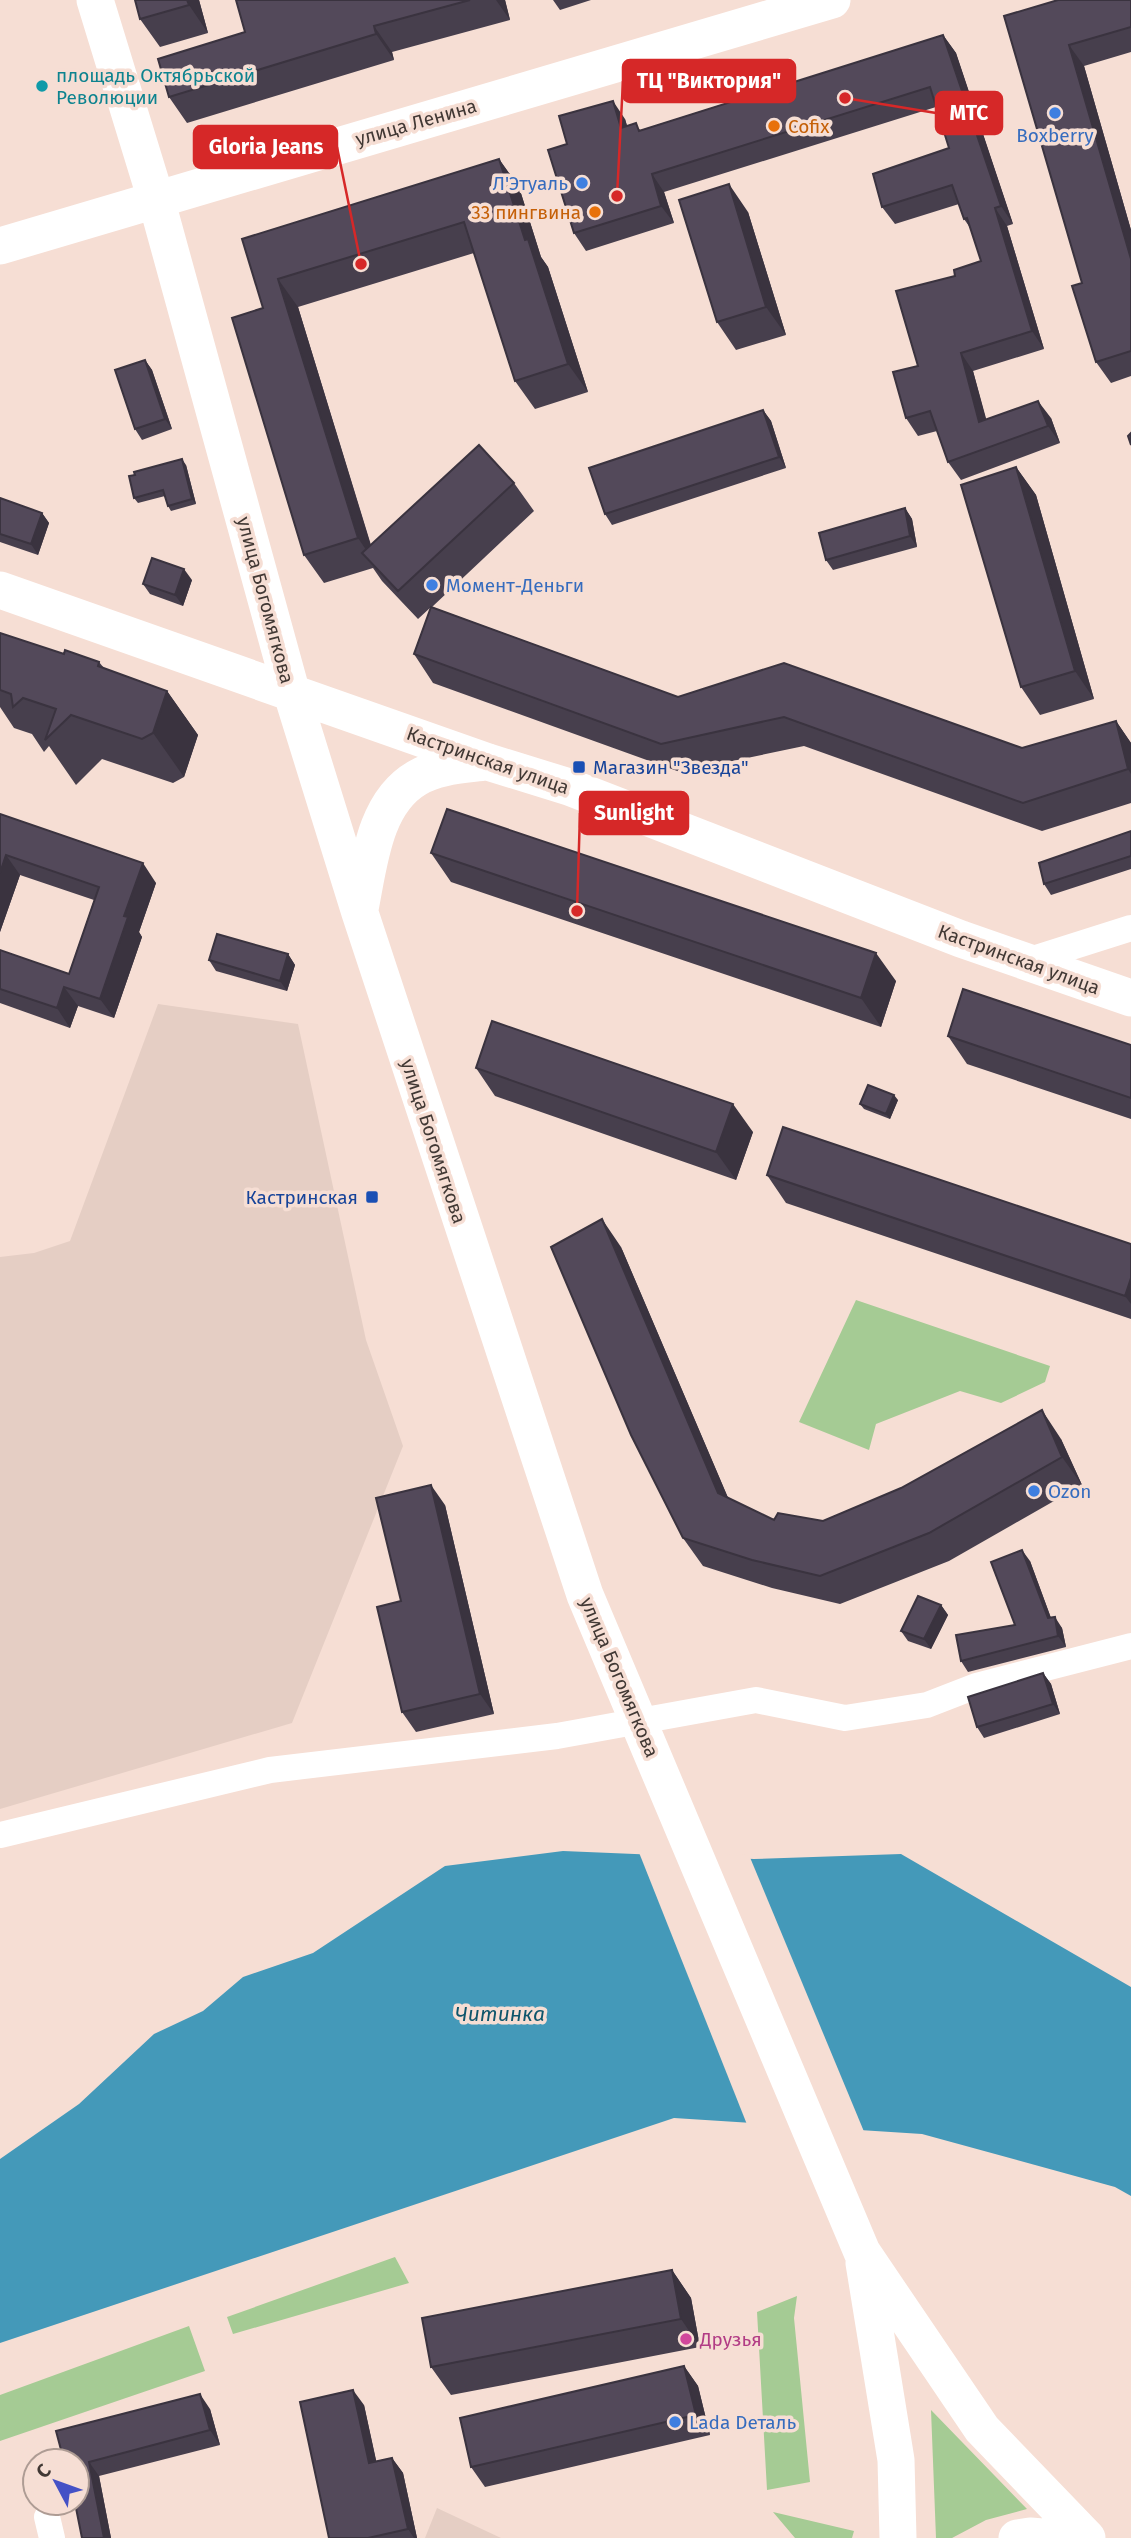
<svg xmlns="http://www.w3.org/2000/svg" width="1131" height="2538" viewBox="0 0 1131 2538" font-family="'Fira Sans',sans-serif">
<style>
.industrial{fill:#e5cec4}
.green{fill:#a5cb94}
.water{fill:#4499b9}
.pier{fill:#f6ded4}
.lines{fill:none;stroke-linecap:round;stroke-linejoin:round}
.minor{stroke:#fff;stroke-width:26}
.secondary{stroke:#fff;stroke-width:37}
.wall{fill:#473f4d}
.shaded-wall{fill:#3a333f}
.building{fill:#53495a;stroke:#3a333f;stroke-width:2}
.culture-dot{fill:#0f9aa8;stroke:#f6ded4;stroke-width:2.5}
.shop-dot{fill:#3f7fe0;stroke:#f6ded4;stroke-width:2.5}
.food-dot{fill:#e8710a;stroke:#f6ded4;stroke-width:2.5}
.transit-dot{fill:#1a4fb4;stroke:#f6ded4;stroke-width:2.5}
.hotel-dot{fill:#d1479c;stroke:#f6ded4;stroke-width:2.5}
.labels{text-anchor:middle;stroke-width:7;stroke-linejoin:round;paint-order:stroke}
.culture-label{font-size:19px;fill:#0d838f;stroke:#f6ded4;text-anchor:start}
.street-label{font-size:19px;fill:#413834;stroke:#f6ded4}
.food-label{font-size:19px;fill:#c56008;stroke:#f6ded4;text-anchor:start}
.shop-label{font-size:19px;fill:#366cbe;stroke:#f6ded4;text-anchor:start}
.transit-label{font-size:19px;fill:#164399;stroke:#f6ded4;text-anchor:start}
.hotel-label{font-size:19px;fill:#b23c85;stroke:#f6ded4;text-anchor:start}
.water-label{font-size:21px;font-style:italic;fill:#0e556b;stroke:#f6ded4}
.leader{fill:none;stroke:#d62828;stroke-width:2.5}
.callout-dot{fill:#d62828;stroke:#f6ded4;stroke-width:2.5}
.callout{fill:#d62828;stroke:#d62828;stroke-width:2.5}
.callout-label{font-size:21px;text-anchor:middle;font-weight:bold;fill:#fff}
</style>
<rect width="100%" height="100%" fill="#f6ded4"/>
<path class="industrial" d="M158 1004 298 1024 366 1340 403 1446 292 1723 0 1809V1257L34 1253 70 1241Z
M437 2508 501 2538H425Z"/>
<path class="green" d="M856 1300 1050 1366 1045 1382 1001 1403 960 1391 876 1424 869 1450 799 1422Z
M395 2257 409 2283 233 2334 227 2317Z
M797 2296 794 2318 810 2482 767 2490 757 2312Z
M189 2326 205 2371 0 2441V2395Z
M931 2410 1027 2509 986 2520 952 2538H936Z
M773 2512 854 2531 852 2538H795Z"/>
<path class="water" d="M563 1851 754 1859 901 1854 1131 1987V2196L1115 2187 922 2134 674 2118 0 2343V2159L79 2104 154 2034 203 2011 243 1977 313 1953 445 1866Z"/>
<path class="pier" d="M638 1850 749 1855 865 2134 748 2127Z"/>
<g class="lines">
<path class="minor" d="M1027 961 1131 928
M0 1835 270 1770 557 1736 756 1700 845 1718 927 1705 976 1686 1131 1646
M47 2517 52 2538"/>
<path class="secondary" d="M95 0 156 199 292 694 360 913 585 1595 862 2252 982 2429 1087 2538
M0 246 832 0
M0 590 488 762 569 787 961 939 1131 998
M360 909C369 864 374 803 417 778 437 766 464 765 486 762
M864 2263 896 2460 898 2538
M1017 2538 1030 2536 1056 2538"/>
</g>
<path class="wall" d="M199 0 208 33 160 47 140 19Z
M236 0H505L510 20 392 52 394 60 187 123 169 97 245 32Z
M553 0H591L560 10Z
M1131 0V52L1084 66 1131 230V376L1111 383 1096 362 1082 283 1004 16Z
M943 35 956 53 1013 224 1007 226 1044 349 973 371 986 420 1051 418 1060 443 961 480 948 462 937 431 918 436 906 418 918 366 955 276 981 261 971 229 964 219 959 204 895 224 882 207 949 148 936 107 664 192 674 223 586 251 574 233 567 144 625 119 627 126 641 130Z
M499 159 519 187 541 257 548 267 588 392 535 409 515 381 474 253 298 307 371 545 514 483 534 511 432 607 678 697 1022 748 1116 721 1131 743V803L1042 831 804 746 680 772 433 683 414 654 431 607 418 619 382 581 373 568 324 583 304 555 263 308 242 239Z
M748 212 786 335 736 350 717 322Z
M145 360 152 370 172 429 142 440 135 429Z
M763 410 771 421 786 468 612 525 605 514Z
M186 465 196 504 171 511 168 506 165 496 138 503 134 498Z
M1016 467 1036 495 1094 699 1040 715 1021 687Z
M0 498 42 513 49 523 38 555 0 542Z
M905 508 912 519 917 547 833 570 826 560Z
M192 580 183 606 150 594 143 584Z
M0 633 64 654 99 662 104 668 167 691 198 735 184 777 173 783 102 759 76 785 49 746 44 752 32 734 14 728 0 707Z
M0 814 156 883 139 932 142 937 114 1018 78 1006 70 1028 0 1003V950L69 974 94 900 20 875 0 932Z
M1131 831V869L1051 895 1044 884Z
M431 853 896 981 881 1027 451 882Z
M288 954 295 965 287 991 216 971 209 960Z
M948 1036 1131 1045V1119L967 1064Z
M476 1068 753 1132 736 1180 495 1096Z
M898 1100 890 1119 864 1109 860 1104Z
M767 1175 1131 1244V1319L786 1203Z
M621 1247 728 1498 774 1520 823 1521 1061 1439 1082 1485 949 1561 840 1604 772 1588 703 1566 683 1538Z
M445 1505 494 1714 416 1732 402 1712 401 1601Z
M1030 1561 1051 1618 1062 1628 1066 1647 968 1672 961 1661 1015 1625Z
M941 1605 948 1615 931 1649 908 1641 901 1631Z
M1043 1673 1051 1684 1060 1714 984 1738 977 1727Z
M672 2270 691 2298 700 2347 451 2395 431 2367Z
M684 2366 698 2386 710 2435 485 2487 471 2467Z
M364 2405 376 2461 392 2458 403 2473 417 2538H329Z
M210 2409 220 2445 99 2476 111 2538H82L77 2461Z"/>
<path class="shaded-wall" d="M187 0H199L208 33 189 5Z
M496 0H505L510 20Z
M374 26 392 52 394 60 376 34Z
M943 35 956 53 1013 224 1001 206Z
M1069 45 1084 66 1131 230V259Z
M613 101 625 119 633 145 621 128Z
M499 159 519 187 541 257 548 267 588 392 568 364 525 240Z
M652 174 664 192 674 223 661 206Z
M729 184 748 212 786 335 766 307Z
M995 208 1007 226 1044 349 1032 331Z
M278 279 298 307 377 566 358 538Z
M961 353 973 371 992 440 979 422Z
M145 360 152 370 172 429 165 419Z
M1038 401 1051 418 1060 443 1048 426Z
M763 410 771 421 786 468 779 457Z
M182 459 186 465 196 504 192 499Z
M1016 467 1036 495 1094 699 1075 671Z
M905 508 912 519 917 547 910 536Z
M42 513 49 523 38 555 31 544Z
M184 569 192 580 183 606 175 595Z
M167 691 198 735 184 777 153 733Z
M1116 721 1131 743V774L1128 769Z
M6 855 20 875 0 932V873Z
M143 863 156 883 139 932 142 937 114 1018 100 999 124 916Z
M876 953 896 981 881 1027 861 998Z
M288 954 295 965 287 991 280 981Z
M64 987 78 1006 70 1028 57 1008Z
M894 1095 898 1100 890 1119 886 1114Z
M733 1104 753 1132 736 1180 716 1152Z
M602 1219 621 1247 738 1521 718 1493Z
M1131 1278V1304L1125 1296Z
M1042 1410 1061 1439 1082 1485 1062 1457Z
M431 1485 445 1505 494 1714 480 1694Z
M1022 1550 1030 1561 1055 1629 1048 1618Z
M941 1605 948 1615 931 1649 924 1639Z
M1055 1617 1062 1628 1066 1647 1058 1636Z
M1043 1673 1051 1684 1060 1714 1053 1704Z
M672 2270 691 2298 700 2347 681 2319Z
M684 2366 698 2386 710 2435 696 2415Z
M353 2390 364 2405 380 2478 369 2463Z
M200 2394 210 2409 220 2445 210 2430Z
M392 2458 403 2473 417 2538H414L408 2529Z
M89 2462 99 2476 111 2538H104Z"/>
<path class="building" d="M135 0H187L189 5 140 19Z
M236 0H470L374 26 376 34 169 97 158 59 245 32Z
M1058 0H1131V27L1069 45 1131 259V351L1096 362 1072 286 1082 283 1004 16Z
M943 35 1001 206 995 208 1032 331 961 353 979 422 1038 401 1048 426 948 462 930 411 906 418 893 372 918 366 896 291 955 276 954 270 981 261 967 218 964 219 952 185 882 207 873 174 949 148 930 87 652 174 661 206 574 233 548 150 567 144 559 116 613 101 621 128 636 123 639 131Z
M499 159 525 240 528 239 568 364 515 381 464 222 278 279 358 538 304 555 232 318 263 308 242 239Z
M729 184 766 307 717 322 679 200Z
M145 360 165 419 135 429 115 370Z
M763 410 779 457 605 514 589 468Z
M1131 433V445L1128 436Z
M479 445 514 483 398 591 362 553Z
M182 459 192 499 168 506 163 490 134 498 129 476 135 475 134 472Z
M1016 467 1075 671 1021 687 961 485Z
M0 498 42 513 31 544 0 534Z
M905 508 910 536 826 560 819 533Z
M152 558 184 569 175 595 143 584Z
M431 607 678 697 784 663 1022 748 1116 721 1128 769 1023 803 784 717 661 744 414 654Z
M0 633 64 654 65 650 99 662 98 666 167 691 153 733 142 739 71 715 45 740 56 709 23 698 13 707 11 694 0 690Z
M447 809 876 953 861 998 431 853Z
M0 814 143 863 124 916 128 917 100 999 64 987 57 1008 0 989V950L69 974 99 887 6 855 0 873Z
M1131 831V856L1044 884 1039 863Z
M217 934 288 954 280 981 209 960Z
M963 989 1131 1045V1098L948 1036Z
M492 1021 733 1104 716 1152 476 1068Z
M868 1085 894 1095 886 1114 860 1104Z
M783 1127 1131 1244V1278L1125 1296 767 1175Z
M602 1219 718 1493 774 1520 778 1513 823 1521 901 1488 1042 1410 1062 1457 929 1533 820 1576 752 1560 683 1538 631 1435 551 1247Z
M431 1485 480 1694 402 1712 377 1607 401 1601 376 1498Z
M1022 1550 1048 1618 1055 1617 1058 1636 961 1661 956 1635 1015 1625 991 1562Z
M918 1596 941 1605 924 1639 901 1631Z
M1043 1673 1053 1704 977 1727 968 1697Z
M672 2270 681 2319 431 2367 422 2318Z
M684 2366 696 2415 471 2467 460 2418Z
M353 2390 369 2463 392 2458 408 2529 368 2538H329L300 2402Z
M200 2394 210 2430 89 2462 104 2538H82L75 2503H77V2461H64L56 2431Z"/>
<circle class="culture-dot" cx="42" cy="86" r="7"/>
<g class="shop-dot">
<circle cx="1055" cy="113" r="7"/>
<circle cx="582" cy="183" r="7"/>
<circle cx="432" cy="585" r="7"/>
<circle cx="1034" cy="1491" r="7"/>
<circle cx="675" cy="2422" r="7"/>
</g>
<g class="food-dot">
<circle cx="774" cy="126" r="7"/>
<circle cx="595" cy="212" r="7"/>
</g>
<g class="transit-dot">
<rect x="572" y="760" width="14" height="14" rx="3.5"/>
<rect x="365" y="1190" width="14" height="14" rx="3.5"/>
</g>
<circle class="hotel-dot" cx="686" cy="2339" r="7"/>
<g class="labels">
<g class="culture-label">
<text x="56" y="82">площадь Октябрьской<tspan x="56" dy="22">Революции</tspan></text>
</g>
<g class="street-label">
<text transform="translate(416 122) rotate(-16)" y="7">улица Ленина</text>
<text transform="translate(266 600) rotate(75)" y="7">улица Богомягкова</text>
<text transform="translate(488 760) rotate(19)" y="7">Кастринская улица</text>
<text transform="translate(1019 959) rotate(20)" y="7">Кастринская улица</text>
<text transform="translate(434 1141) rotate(72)" y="7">улица Богомягкова</text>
<text transform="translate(620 1677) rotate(67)" y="7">улица Богомягкова</text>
</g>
<g class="food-label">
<text x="788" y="133">Cofix</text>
<text x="581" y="219" text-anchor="end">33 пингвина</text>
</g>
<g class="shop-label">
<text x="1055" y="142" text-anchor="middle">Boxberry</text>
<text x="568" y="190" text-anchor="end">Л'Этуаль</text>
<text x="446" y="592">Момент-Деньги</text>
<text x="1048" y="1498">Ozon</text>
<text x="689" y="2429">Lada Dеталь</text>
</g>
<g class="transit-label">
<text x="593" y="774">Магазин "Звезда"</text>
<text x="358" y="1204" text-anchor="end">Кастринская</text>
</g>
<g class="hotel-label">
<text x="700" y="2346">Друзья</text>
</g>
<g class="water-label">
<text x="500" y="2021">Читинка</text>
</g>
</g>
<path class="leader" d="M617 196L623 81M845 98L936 113M361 264L337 147M577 911L580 813"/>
<g class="callout-dot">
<circle cx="617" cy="196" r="7"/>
<circle cx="845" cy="98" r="7"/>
<circle cx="361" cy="264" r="7"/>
<circle cx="577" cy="911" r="7"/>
</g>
<g class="callout">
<rect x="623" y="60" width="172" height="42" rx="7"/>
<rect x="936" y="92" width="66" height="42" rx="7"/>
<rect x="194" y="126" width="143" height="42" rx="7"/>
<rect x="580" y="792" width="108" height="42" rx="7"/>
</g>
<g class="callout-label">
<text x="709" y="88">ТЦ "Виктория"</text>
<text x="969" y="120">МТС</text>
<text x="266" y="154">Gloria Jeans</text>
<text x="634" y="820">Sunlight</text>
</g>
<g transform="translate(56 2482) rotate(311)"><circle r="33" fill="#f6ded4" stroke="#ae9c94" stroke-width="2"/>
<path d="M0-5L12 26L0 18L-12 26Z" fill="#4451c6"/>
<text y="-10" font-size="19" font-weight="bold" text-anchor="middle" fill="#413834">С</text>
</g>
</svg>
